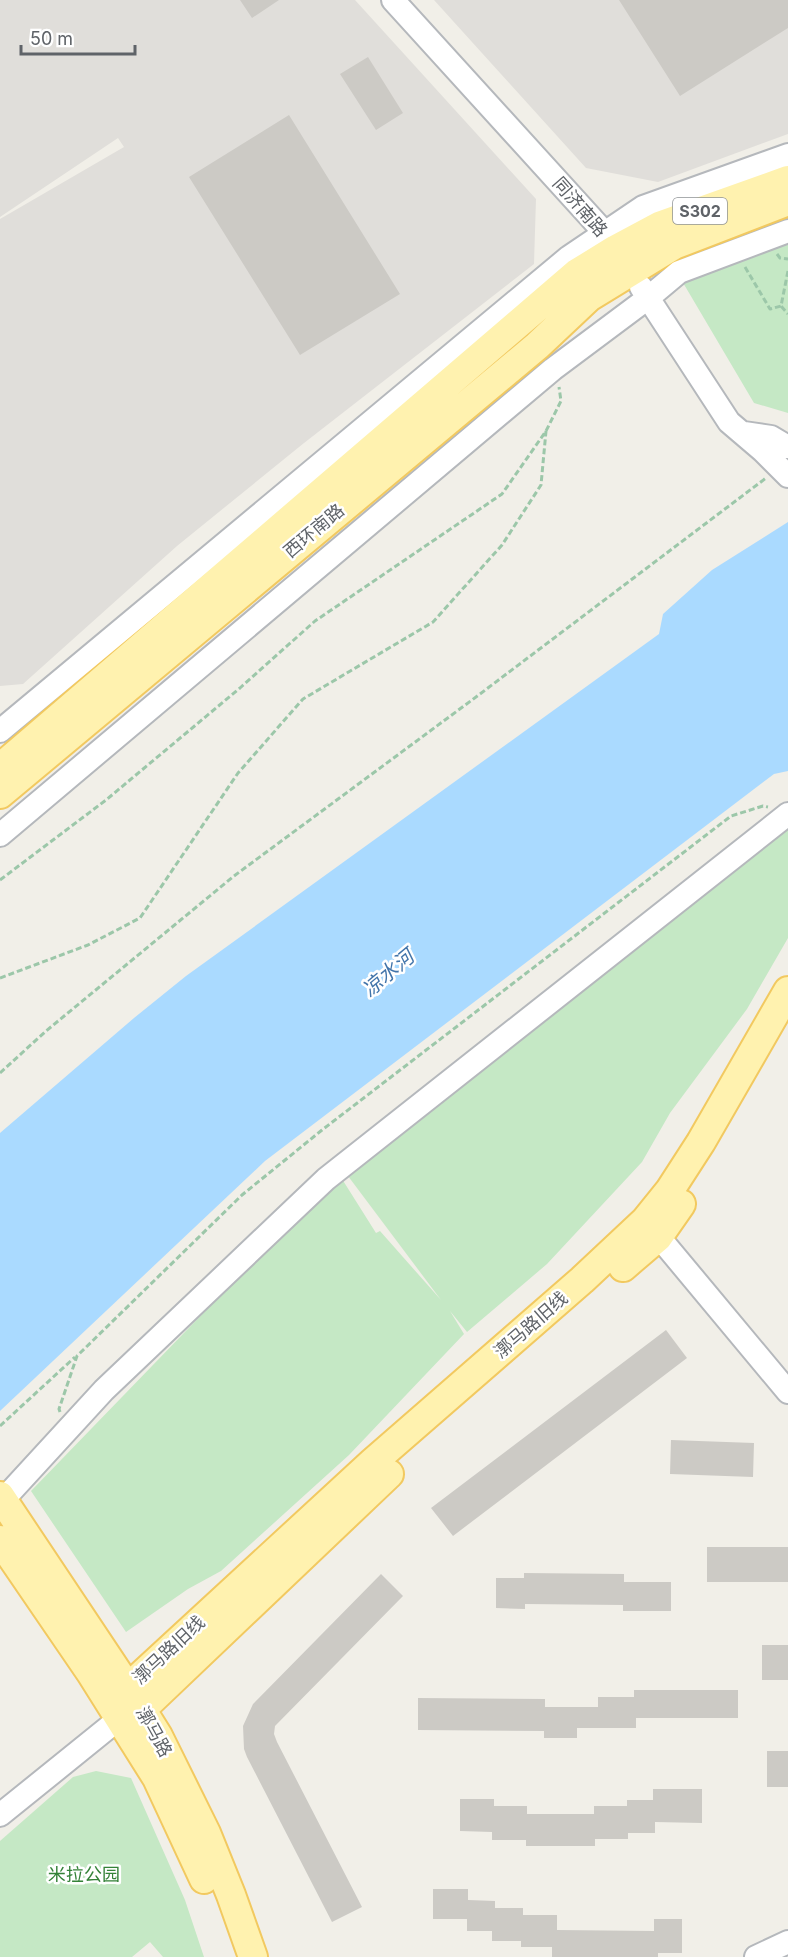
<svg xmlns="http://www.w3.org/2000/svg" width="788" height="1957" viewBox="0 0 788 1957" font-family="Inter,'Noto Sans SC',sans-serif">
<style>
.industrial{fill:#e0deda}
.green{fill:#c5e8c5}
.water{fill:#aadaff}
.building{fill:#cccac5}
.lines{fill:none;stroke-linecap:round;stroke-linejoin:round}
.minor-casing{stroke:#b5b8bc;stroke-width:26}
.major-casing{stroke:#f2c960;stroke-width:32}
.path{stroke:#9cc7a9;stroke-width:3;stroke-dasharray:6 3;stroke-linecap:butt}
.minor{stroke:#fff;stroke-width:22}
.major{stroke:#fff2af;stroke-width:28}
.labels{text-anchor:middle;stroke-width:5;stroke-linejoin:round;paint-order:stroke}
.shield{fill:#fff;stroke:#8f9295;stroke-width:1.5}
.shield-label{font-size:16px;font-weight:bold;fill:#5f6368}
.street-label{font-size:18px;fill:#5f6368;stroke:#fff}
.park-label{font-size:18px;fill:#348238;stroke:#fff}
.water-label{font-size:20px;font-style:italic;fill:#4174aa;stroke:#fff}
</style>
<rect width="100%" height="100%" fill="#f1efe8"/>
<path class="industrial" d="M0 0H355L536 199 534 264 304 443 177 546 23 684 0 686V219L124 147 118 138 0 217Z
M434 0H788V134L658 182 586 168Z"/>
<path class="green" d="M788 228V413L754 403 682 281Z
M788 821V938L747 1009 670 1113 642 1162 547 1264 467 1332 450 1311 464 1334 349 1455 221 1571 188 1589 126 1632 31 1491 272 1242 342 1179 376 1233 380 1231 441 1300 345 1172Z
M96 1771 131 1778 185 1900 204 1957H163L150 1942 132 1957H0V1841L73 1777Z"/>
<path class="water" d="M788 522V771L774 774 265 1161 0 1411V1133L134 1018 186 976 659 634 663 614 712 570Z"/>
<path class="building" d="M240 0H279L252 18Z
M619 0H788V28L680 96Z
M368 57 403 113 376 130 340 74Z
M289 115 400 294 300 355 189 177Z
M666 1330 687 1358 453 1536 431 1508Z
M671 1440 754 1443 753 1477 670 1474Z
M707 1547H788V1582H707Z
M524 1573 624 1574V1582H671V1611H623V1605L525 1604V1609L496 1608V1578H524Z
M381 1574 403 1596 275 1726 274 1734 277 1742 362 1907 332 1922 247 1757 244 1749 243 1726 253 1704Z
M762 1645H788V1680H762Z
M634 1690H738V1718H636V1728H577V1738H544V1731L418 1730V1698L545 1699V1707H598V1697H634Z
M767 1751H788V1787H767Z
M653 1789H702V1823L655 1822V1833H628V1839H595V1846H526V1840H492V1832L460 1831V1799H494V1806H527V1814H594V1806H627V1800H653Z
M433 1889H468V1900L495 1901V1908H523V1915H557V1930L654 1931V1919H682V1953H658V1957H552V1947H521V1941H492V1931H467V1919H433Z"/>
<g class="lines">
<g class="minor-casing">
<path id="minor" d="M393 0 604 232 612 244
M641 287 729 422 763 451 788 476
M744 433 771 437 788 447
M0 731 569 257 643 207 788 155
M0 835 553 369 648 298 679 272 788 231
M648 1224 788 1392
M3 1500 104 1390 326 1179 788 814
M0 1815 120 1718
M756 1957 788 1942"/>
</g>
<g class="major-casing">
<path id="major" d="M0 768 577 273 616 249 659 226 788 180
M0 794 537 346 589 297 674 245 788 201
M623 1267 658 1237 681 1204
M0 1496 128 1688 158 1736 206 1833 231 1895 253 1957
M0 1540 91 1673 157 1778 204 1879
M120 1718 128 1688 144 1673 373 1462 582 1280 645 1221 670 1190 701 1142 788 991
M120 1718 142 1709 389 1474"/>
</g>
<path class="path" d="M777 254 780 258 788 259
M745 267 770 309 781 306
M788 271 781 306 788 314
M0 880 106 800 240 688 315 621 502 494 546 431 561 401 559 387
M0 978 88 945 140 918 238 773 303 699 433 622 502 545 541 485 546 431
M0 1073 46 1031 234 876 472 700 766 478
M60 1412 59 1409 77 1356 242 1195 322 1130 731 816 763 806 768 807
M0 1426 75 1357"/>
<use href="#minor" class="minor"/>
<use href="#major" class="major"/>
</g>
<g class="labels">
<rect class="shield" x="673" y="198" width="54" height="26" rx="4.5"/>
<g class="shield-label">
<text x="700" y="217">S302</text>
</g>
<g class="street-label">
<text transform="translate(580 207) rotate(49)" y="6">同济南路</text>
<text transform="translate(314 531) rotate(-40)" y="6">西环南路</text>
<text transform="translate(531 1325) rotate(-41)" y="6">漷马路旧线</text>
<text transform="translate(169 1650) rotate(-43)" y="6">漷马路旧线</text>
<text transform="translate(154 1732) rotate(61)" y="6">漷马路</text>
</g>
<g class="park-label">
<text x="84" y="1881">米拉公园</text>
</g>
<g class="water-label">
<text transform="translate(388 973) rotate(-40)" y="7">凉水河</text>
</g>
</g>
<path d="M21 45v9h114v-9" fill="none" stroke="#5f6368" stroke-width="3"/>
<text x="30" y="45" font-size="18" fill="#5f6368" stroke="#ffffff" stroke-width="4.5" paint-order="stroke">50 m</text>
</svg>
